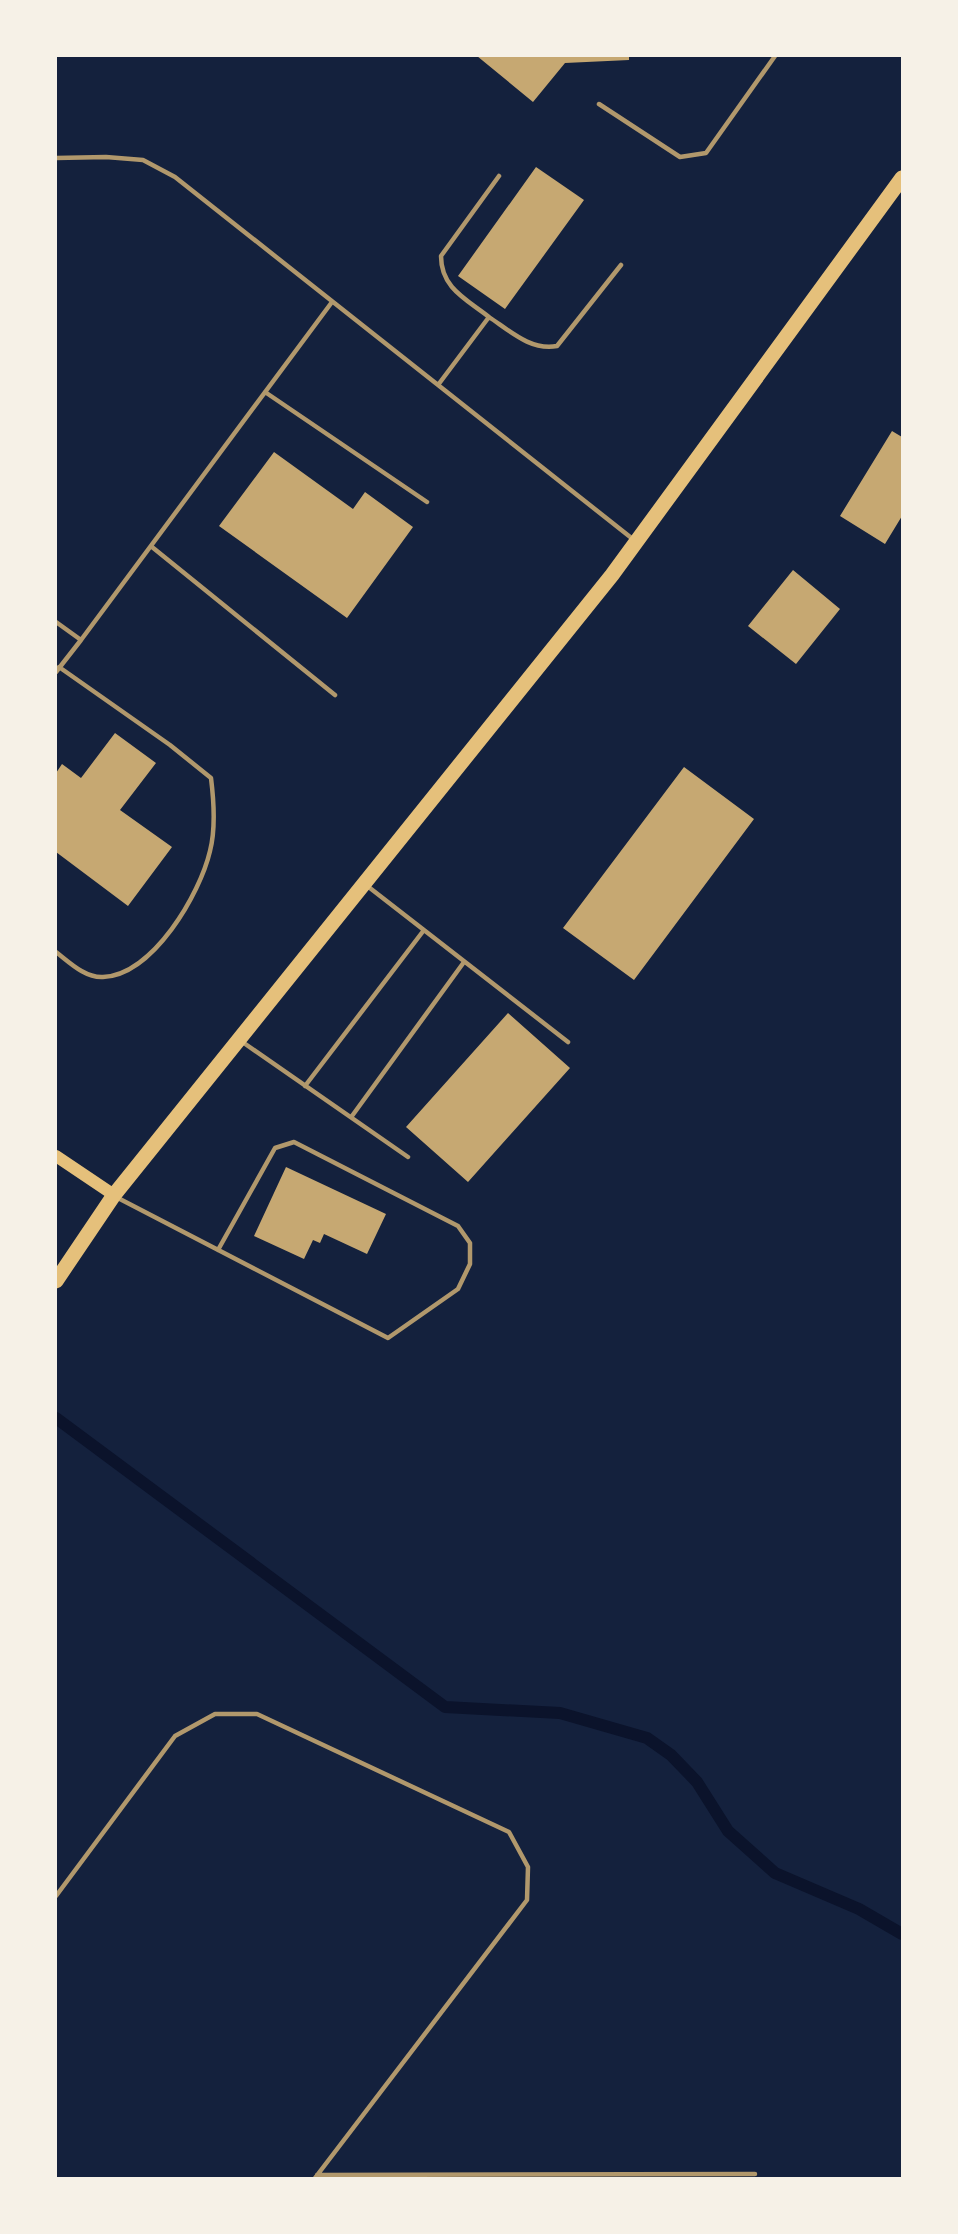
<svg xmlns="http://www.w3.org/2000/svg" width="958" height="2234" viewBox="0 0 958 2234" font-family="'PT Sans Narrow',sans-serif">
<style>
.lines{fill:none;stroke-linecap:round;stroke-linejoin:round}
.stream{stroke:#0b132b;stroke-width:12}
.building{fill:#c6a872}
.service{stroke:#b1986c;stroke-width:4.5}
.secondary{stroke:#e5c07b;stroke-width:12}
.primary{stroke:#e5c07b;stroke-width:15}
</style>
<rect width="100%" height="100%" fill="#14213d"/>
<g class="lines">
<path class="stream" d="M56 1418 445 1707 560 1713 647 1738 671 1755 697 1782 728 1831 775 1873 859 1909 902 1934"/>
</g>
<path class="building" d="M477 56H629V60L565 63 533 102Z
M536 167 584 200 505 309 458 276Z
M892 431 902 437V516L885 544 840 516Z
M274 452 353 509 365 492 413 527 347 618 219 526Z
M793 570 840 609 796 664 748 626Z
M115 733 156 763 120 810 172 847 128 906 56 852V773L62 764 81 778Z
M684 767 754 819 634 980 563 928Z
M508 1013 570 1068 468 1182 406 1127Z
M286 1167 386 1214 367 1254 324 1234 320 1243 313 1240 304 1259 254 1236Z"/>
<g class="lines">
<path class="service" d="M599 104 680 157 706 153 775 56
M56 158 106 157 143 160 175 177 634 540
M489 317C510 331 531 351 557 346L621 265
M438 385 489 317C466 299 441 288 441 256L499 176
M265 392 427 502
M152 547 335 695
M56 622 81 640 56 672
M81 640 332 302
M366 885 568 1042
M56 952C69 962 85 978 103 977 153 975 200 894 210 851 216 828 214 802 211 778L170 745 59 667
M241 1041 408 1157
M305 1086 424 930
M352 1116 464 962
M116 1197 388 1338 458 1289 470 1264V1243L458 1226 294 1142 275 1148 218 1250
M56 1896 175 1736 215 1714H257L509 1832 528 1867 527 1900 315 2178
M317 2175 755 2174"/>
<path class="secondary" d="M56 1156 114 1195"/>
<path class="primary" d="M56 1281 114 1195 612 575 902 178"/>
</g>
<rect width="958" height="2234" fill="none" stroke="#f6f1e7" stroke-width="114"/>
</svg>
